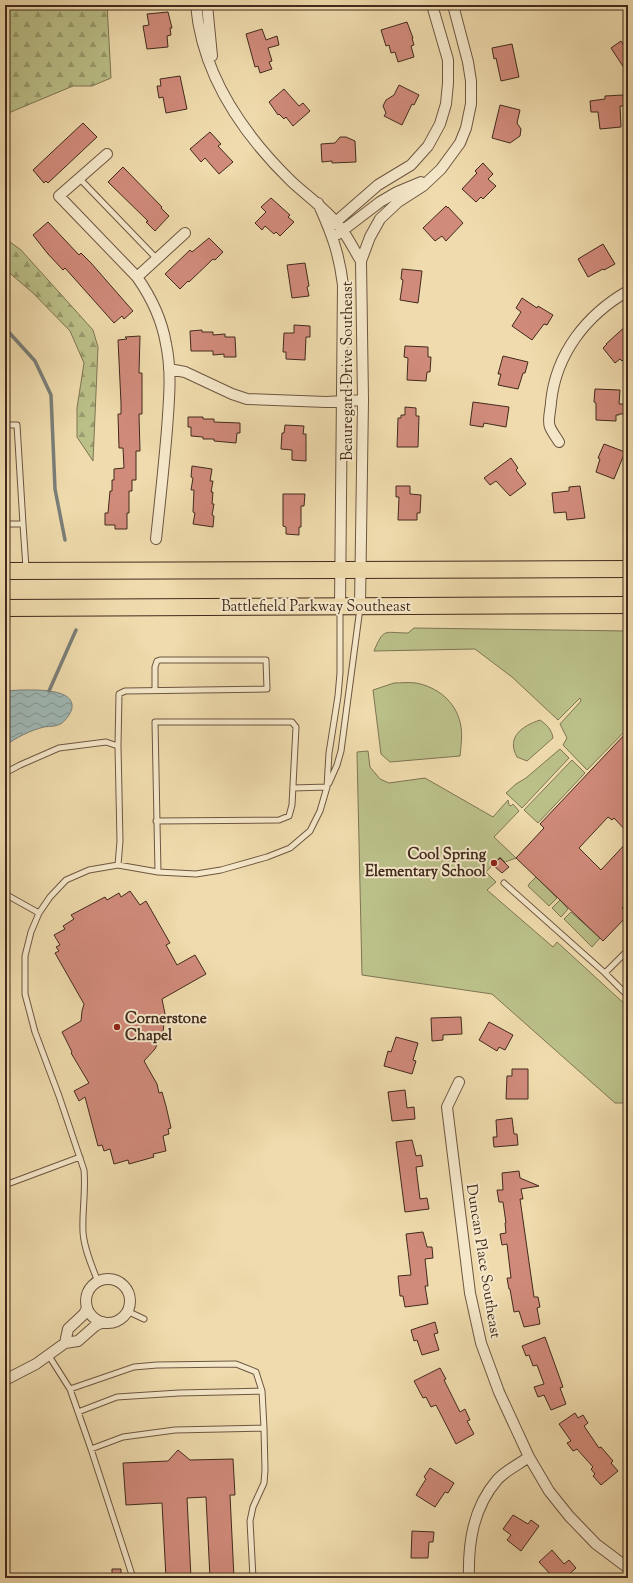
<svg xmlns="http://www.w3.org/2000/svg" width="633" height="1583" viewBox="0 0 633 1583" font-family="'Sorts Mill Goudy',serif">
<style>
.green{fill:#bbc089;stroke:#7e7553}
.forest{fill:url(#forest-firs);stroke:#7e7553}
.water{fill:url(#water-waves);stroke:#7a7f79}
.lines{fill:none;stroke-linecap:round;stroke-linejoin:round}
.stream{stroke:#7a7f79;stroke-width:3.5}
.building{fill:#d18b7b;stroke:#422a1d}
.service-casing{stroke:#6d5641;stroke-width:7}
.minor-casing{stroke:#6d5641;stroke-width:12}
.primary-casing{stroke:#422a1d;stroke-width:18}
.service{stroke:#f5e8ca;stroke-width:5}
.minor{stroke:#f5e8ca;stroke-width:10}
.primary{stroke:#efdbad;stroke-width:16}
.poi-dot{fill:#8f2418;stroke:#f5e8ca;stroke-width:1.5}
.labels{text-anchor:middle;stroke-width:4;stroke-linejoin:round;paint-order:stroke}
.street-label{font-size:15px;fill:#422a1d;stroke:#f5e8ca}
.poi-label{font-size:15px;font-weight:bold;fill:#422a1d;stroke:#f5e8ca;text-anchor:end}
</style>
<defs>
<pattern id="forest-firs" width="22" height="20" patternUnits="userSpaceOnUse"><rect width="22" height="20" fill="#bbc089"/><path d="M5 1l3.5 6h-7zM16 11l3.5 6h-7z" fill="#9a9c6f"/></pattern>
<pattern id="water-waves" width="16" height="10" patternUnits="userSpaceOnUse"><rect width="16" height="10" fill="#9fb8b6"/><path d="M0 5q4-4 8 0t8 0" fill="none" stroke="#839693"/></pattern>
</defs>
<rect width="100%" height="100%" fill="#efdbad"/>
<filter id="stains"><feTurbulence type="fractalNoise" baseFrequency=".005" numOctaves="4"/><feColorMatrix values="0 0 0 0 .2 0 0 0 0 .09 0 0 0 0 .02 0 0 0 .5 -.17"/></filter>
<radialGradient id="worn" r=".72"><stop offset=".6" stop-color="#630" stop-opacity="0"/><stop offset="1" stop-color="#630" stop-opacity=".3"/></radialGradient>
<path class="green" d="M414 628 628 631V728L587 770 563 745 567 738 560 724 581 701 580 698 558 720 512 677 475 649 374 651C384 627 384 633 408 633Z
M394 683C401 683 409 682 416 683 437 687 455 701 460 722 463 733 461 745 460 756L390 762 381 754 373 690Z
M540 720C547 725 552 730 553 738L527 761 517 757C506 737 522 726 540 720Z
M560 749 569 758 522 808 506 793 516 784 526 778Z
M368 751 370 767 380 779 389 783 425 778 493 817 508 800 509 805 511 806 513 804 519 811 494 837 516 858 505 862 500 857 486 872 496 882 487 890 553 947 557 942 628 1007V1103H615L492 994 362 975 357 752Z
M572 760 585 773 538 823 524 810Z
M536 877 557 898 549 906 528 886 529 884Z
M560 900 568 909 561 917 552 908Z
M571 912 600 938 592 947 564 919Z"/>
<path class="forest" d="M5 5H107L111 78 92 86H73L6 114Z
M6 239 21 250 93 330 98 347 93 461 77 437V408L84 363 70 331 33 293 5 269V240Z"/>
<path class="water" d="M21 690C34 690 75 688 72 708 71 713 66 720 62 723 56 727 50 726 44 727 31 730 15 738 5 746V691Z"/>
<g class="lines">
<path class="stream" d="M5 328 35 361 51 395 55 489 65 540
M49 691 76 630"/>
</g>
<path class="building" d="M168 12 172 28H170L171 35 167 36 168 47 147 49 143 26 149 25 147 14Z
M407 22 413 38H412L414 45 411 46 414 57 398 62 395 52 391 53 389 45 386 46 381 30Z
M262 29 266 40 277 36 279 45 268 48 272 61 269 62 272 69 260 73 258 66 255 67 246 34Z
M621 41 628 52V74L611 48Z
M512 44 519 77 501 81 496 58 494 59 492 48Z
M180 76 187 109 166 113 163 97 159 98 157 86H161L160 79Z
M399 85 419 95 414 105 412 104 402 125 384 116 386 113 383 106 386 100 394 95Z
M284 89 299 106 303 103 310 111 293 126 286 117 284 119 279 114 278 115 269 102Z
M623 95 624 106H620L621 127 600 129 598 112H591L590 101 605 99V96Z
M500 105 520 110 517 123 521 129 520 136 510 143 492 138Z
M83 123 97 137 48 183 46 181 44 183 33 170Z
M210 132 221 144 218 146 233 162 219 174 205 158 201 162 190 149Z
M340 137H346L355 141 356 162 332 163V161L322 162 321 144 335 143Z
M483 163 493 174 488 179 496 186 483 199 481 197 476 202 462 189 477 173 475 171Z
M123 167 162 207 161 208 169 216 155 231 146 222 148 221 108 182Z
M271 198 290 215 288 217 294 222 280 236 276 232 274 234 265 226 262 230 255 223 266 212 261 207Z
M446 206 448 208V207L463 223 446 241 442 236 435 241 423 228Z
M48 222 79 255 81 253 91 263 133 311 124 319 122 316 114 323 65 268 63 270 48 254 33 235Z
M209 238 223 252 215 260 213 259 189 282 188 281 180 289 165 274 190 250 192 252Z
M603 244 615 264 604 270 603 269 588 277 578 259Z
M305 263 309 286 307 287 309 296 292 298 287 265Z
M402 269 422 271 418 303 400 300 403 280 401 279Z
M522 298 537 308 538 306 553 315 547 325 544 324 532 340 512 326 521 312 516 308Z
M628 324V356L622 361 620 359 615 363 603 348 607 344H606Z
M294 325 310 326V337H306L305 360 286 359V352H283L284 333H294Z
M202 330V332H213V335L225 334V337H235L236 357H224V354L213 355V351H191L190 331Z
M140 336 139 373H142V414H139L140 451H136V480H132V491H129V513H127V529H115V525H105V513H108L110 491H112V480H114V469L124 468 123 448H119L118 414H121V403L118 340 127 339 125 337Z
M405 346 428 347V357H431L430 372H427L426 381 407 380 408 358 404 357Z
M503 356 528 362 525 373H523L518 389 498 385 501 374H498Z
M595 389 620 390 619 404H626V414H619V415H616V421L596 420V403L594 402Z
M473 402 509 407 506 427 484 423 483 427 470 425Z
M405 407 416 408V416H419L418 447H397L398 418H401V415H405Z
M188 417H203V419H214V422L240 423V433H237L236 443 214 441V439H203V437L191 436V427H188Z
M285 425 304 426 303 434H306V461L292 460V450L281 449 282 433H284Z
M604 444 625 452 614 479 596 472 600 459 598 458Z
M511 458 518 468 516 470 526 484 510 496 496 481 490 485 484 478Z
M192 466 212 469 210 481H213L211 492H213L212 504H214L212 515 214 516 213 527 193 524 195 513 193 512 194 490H191L193 478 191 477Z
M396 486H410V494L421 495 420 513H417V520H398L399 497H396Z
M580 486 585 518 567 520 566 512 554 513 552 493 569 491V487Z
M283 494H305L304 506H301V527H299V535L286 534V527L283 526Z
M628 731V833L614 818 612 820 608 817 579 848 601 870 628 841V902L622 908 628 915 603 941 516 858 544 828 540 824Z
M500 858 509 867 502 873 493 865Z
M130 891 140 905 146 901 170 943 166 945 177 965 195 955 206 974 162 999 165 1014 163 1032 155 1049 144 1061 157 1084 159 1093 162 1092 166 1106 171 1128 168 1129 169 1134 163 1136 166 1151 153 1154 154 1157 129 1164 128 1160 114 1164 110 1149 104 1151 102 1145 98 1146 85 1097 79 1101 74 1091 89 1083 71 1053 72 1052 62 1032 81 1021 82 1011 84 1004 55 953 59 951 56 947 60 945 54 935 65 929 63 926 74 919 71 915 105 897 107 900 119 893 121 897Z
M461 1017 462 1034 443 1035V1040L432 1041 431 1018Z
M489 1022 513 1035 505 1050 499 1047 497 1051 479 1040Z
M396 1037 418 1043 413 1060 416 1061 412 1074 384 1066 388 1051 391 1052Z
M512 1069H528V1099H506L507 1076H512Z
M405 1090 407 1108 414 1107 415 1119 392 1121 388 1092Z
M512 1118 514 1134H517L518 1145 494 1147 493 1137H497L496 1120Z
M412 1140 416 1156 421 1155 423 1166 416 1167 420 1199 427 1198 429 1209 405 1212 396 1142Z
M519 1171 520 1178 539 1186 521 1189 523 1199H520L534 1297H538L540 1307 537 1308 540 1324 524 1327 519 1311 514 1312 510 1289H509L507 1278H511L507 1244 502 1245 500 1234 506 1233 505 1223H506L503 1202H499L497 1190H503L502 1173Z
M423 1232 427 1247H432L433 1258 425 1259 428 1286H425L428 1304 405 1307 403 1296H400L398 1276 411 1275 406 1234Z
M435 1322 438 1333 434 1334 439 1350 422 1355 417 1340 414 1341 411 1330Z
M545 1337 563 1387 560 1388 566 1404 551 1410 544 1395 538 1397 534 1387 544 1384 537 1365 533 1366 529 1355 526 1356 522 1346Z
M440 1368 446 1379 444 1380 460 1412 465 1409 470 1420 467 1421 474 1434 456 1444 436 1405 431 1407 426 1397 423 1398 414 1381Z
M575 1413 578 1418 583 1415 588 1423 584 1426 599 1448 601 1447 613 1461 611 1463 618 1471 601 1485 593 1476 595 1474 591 1469 593 1467 577 1449 573 1451 567 1443 571 1441 559 1424Z
M178 1450 190 1460 233 1459 235 1495H230L234 1578H210L206 1497 187 1498 191 1578H166L162 1503 126 1505 123 1463 168 1461Z
M430 1468 454 1483 448 1493 445 1492 435 1507 416 1495 426 1479 424 1477Z
M513 1515 528 1524 531 1520 539 1526 521 1551 507 1540 511 1535 503 1529Z
M412 1531 434 1532 433 1542H429L428 1558H411Z
M552 1550 564 1564 569 1560 576 1568 565 1578H554L539 1562Z
M112 1569H121V1578H112Z"/>
<g class="lines">
<g class="service-casing">
<path id="service" d="M79 178 157 259
M5 425H17L23 524
M5 524H23L26 568
M118 746 119 694 125 691 267 689 266 660H160L157 661 155 667V690
M5 773 20 765 59 748 106 742 118 746 120 841 118 865
M329 783 337 765 341 751 360 608
M293 788 327 787
M156 821 279 820 289 816 292 805 296 727 292 722H155L158 872
M504 883 605 973
M5 894 39 913
M628 950 605 973 628 996
M5 1185 80 1157
M98 1282C92 1266 84 1249 83 1232 82 1211 86 1190 84 1170L59 1096 35 1032 25 994V956L31 932 39 913 50 897 66 880 89 870 118 865 158 872 196 874 221 870 267 857 290 848 310 831 320 811 327 787 329 753 338 696 340 673V608
M127 1311 144 1319
M49 1356 70 1389 91 1449 123 1437 175 1430 264 1428 262 1391 179 1393 117 1397 78 1412
M70 1389 134 1367 157 1365 236 1364 256 1372 262 1391
M91 1449 133 1578
M253 1578 250 1521 253 1507 264 1483 265 1470 264 1428"/>
</g>
<g class="minor-casing">
<path id="minor" d="M196 5C202 75 242 133 291 181 307 196 326 209 340 227 348 237 354 250 361 261
M207 5 212 56
M107 154 59 196 137 277C151 297 162 320 166 344 172 372 169 401 167 429 164 466 160 502 156 539
M318 203C331 232 339 252 343 285L340 606
M331 226 378 185 411 165 428 146 440 124 446 104 448 83V60L432 5
M338 234 380 202 397 192 421 182
M137 277 185 233
M169 369 185 372 232 394 247 399 326 402 363 400
M559 442C556 437 552 432 550 427 547 421 551 409 551 402 556 354 586 315 628 291
M360 606 363 400 361 261 370 237 380 219 398 202 423 186 441 169 460 143 466 128 471 104V81L468 62 453 5
M459 1082 447 1107 470 1293 481 1343 499 1392 529 1457 549 1491 569 1516 596 1544 628 1568
M86 1301a22 22 0 1 1 44 0a22 22 0 1 1-44 0Z
M65 1343 68 1329 84 1314 87 1308
M5 1380 36 1364 65 1343 78 1341 95 1326 103 1322
M469 1578C468 1543 473 1508 497 1480 505 1471 519 1464 529 1457"/>
</g>
<g class="primary-casing">
<path id="primary" d="M5 571 628 569
M5 608 628 605"/>
</g>
<use href="#service" class="service"/>
<use href="#minor" class="minor"/>
<use href="#primary" class="primary"/>
</g>
<g class="poi-dot">
<circle cx="494" cy="863" r="4"/>
<circle cx="117" cy="1027" r="4"/>
</g>
<g class="labels">
<g class="street-label">
<text transform="translate(347 371) rotate(-90)" y="5">Beauregard Drive Southeast</text>
<text x="316" y="611">Battlefield Parkway Southeast</text>
<text transform="translate(484 1261) rotate(81)" y="5">Duncan Place Southeast</text>
</g>
<g class="poi-label">
<text x="486" y="859">Cool Spring<tspan x="486" dy="17">Elementary School</tspan></text>
<text x="125" y="1023" text-anchor="start">Cornerstone<tspan x="125" dy="17">Chapel</tspan></text>
</g>
</g>
<rect width="633" height="1583" fill="none" stroke="#efdbad" stroke-width="20"/>
<rect x="6" y="6" width="621" height="1571" fill="none" stroke="#422a1d" stroke-width="2"/>
<rect x="10" y="10" width="613" height="1563" fill="none" stroke="#422a1d"/>
<rect width="100%" height="100%" filter="url(#stains)"/>
<rect width="100%" height="100%" fill="url(#worn)"/>
</svg>
